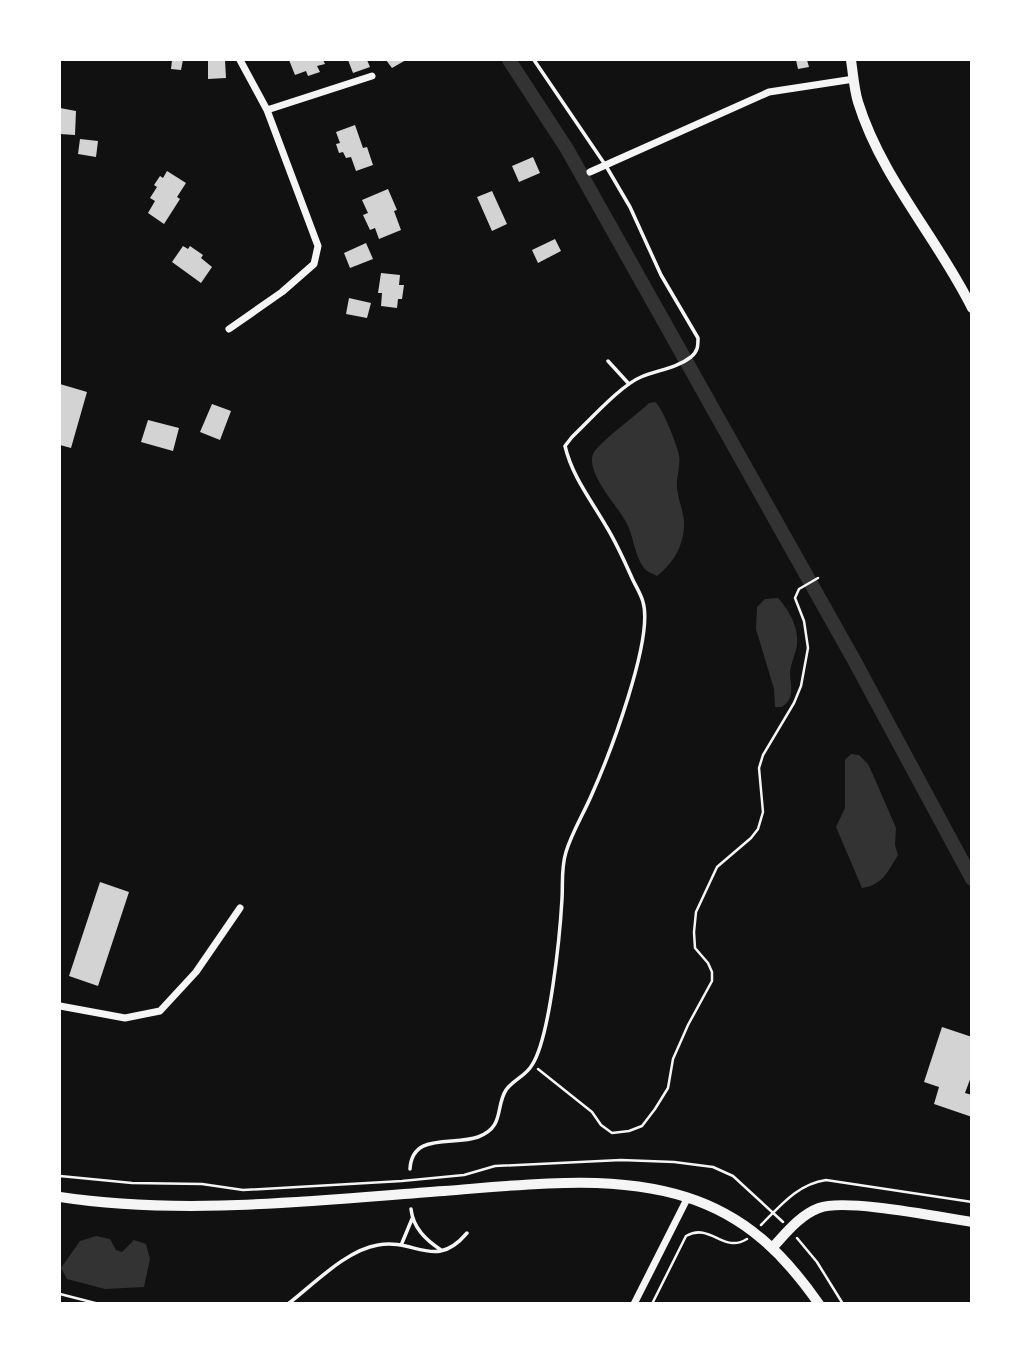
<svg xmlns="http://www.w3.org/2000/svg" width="1031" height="1363" viewBox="0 0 1031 1363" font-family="'Libre Baskerville',serif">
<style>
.water{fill:#333}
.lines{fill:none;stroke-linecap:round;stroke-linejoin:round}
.canal{stroke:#333;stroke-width:14}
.building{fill:#d3d3d3}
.path{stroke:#f5f5f5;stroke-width:2.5}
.service{stroke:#f5f5f5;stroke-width:3.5}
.minor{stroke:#f5f5f5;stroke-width:7}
.secondary{stroke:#f5f5f5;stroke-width:10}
</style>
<rect width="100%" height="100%" fill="#111"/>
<path class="water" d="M655 402C662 406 677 445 679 455 681 466 676 477 677 488 679 506 687 516 683 535 680 552 670 566 657 576 652 573 647 572 644 568 634 555 634 536 626 522 618 506 586 474 593 454 597 444 639 413 649 403Z
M778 598C790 611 801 631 796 650 794 657 791 664 790 672 790 686 796 697 782 707H775L774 689 756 629 757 607 765 599Z
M851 754 859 755 868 764 874 777 896 828 895 845 898 855C888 871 883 885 862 888L836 827 845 808V760Z
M96 1236 110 1239 116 1250 122 1252 134 1240 146 1244 150 1259 144 1287 105 1289 67 1279 61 1268 80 1241Z"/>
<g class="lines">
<path class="canal" d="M509 60 567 149 854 660 972 879"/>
</g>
<path class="building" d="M172 60H183L181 70 171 69Z
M208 60H225L226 78 208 79Z
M289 60H323L325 64 317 66 320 72 308 76 306 71 295 75Z
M348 60H367L370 67 353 73Z
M386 60H406L392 68Z
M796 60H807L809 67 798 69Z
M60 108 76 111 75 135 60 134Z
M355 125 363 148 367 147 373 165 356 171 351 157 346 158 343 152 339 153 336 144 340 143 336 132Z
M80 139 98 141 96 157 78 154Z
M533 157 540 173 519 182 512 166Z
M167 171 186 183 177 197 180 199 164 224 148 213 155 201 150 198 157 187 154 185 160 176 163 178Z
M388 189 397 210 394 211 401 230 379 239 375 228 370 230 363 215 368 213 362 200Z
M492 191 507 224 492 231 477 197Z
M555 239 561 251 538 263 532 250Z
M366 243 373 259 350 268 344 253Z
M183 246 188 249 190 246 203 255 201 258 212 267 201 283 172 262Z
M381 273 400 275 399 285H404L402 299H398L397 308 381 306 382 293H378Z
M349 298 371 303 367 318 346 314Z
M60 384 87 392 71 448 60 445Z
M212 404 231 411 220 440 200 432Z
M148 420 179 428 173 451 141 442Z
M100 882 129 892 98 986 69 976Z
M942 1027 972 1037V1074L965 1093 972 1095V1117L934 1104 939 1087 924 1082Z"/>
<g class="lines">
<path class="path" d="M538 1069 592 1112 601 1125 612 1133 629 1131 642 1126 655 1109 668 1088 673 1059 688 1025 712 981V972L708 963 695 948 694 932 696 912 717 867 751 838 758 829 763 812 759 768 763 755 794 703 801 686 808 648 804 621 795 598 799 589 818 578
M60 1176 132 1183 202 1184 243 1190 402 1181 464 1175 495 1166 621 1160 674 1162 713 1167 733 1176 783 1222
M761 1225C781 1205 798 1184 826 1180L972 1202
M797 1238 817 1262 843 1304
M60 1294 99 1304
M652 1304 686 1236C711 1222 723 1254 747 1239"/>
<path class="service" d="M608 361 629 384
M410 1169C412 1132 453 1146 478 1137 505 1127 495 1107 506 1090 514 1079 526 1076 532 1065 550 1038 560 934 562 899 563 882 561 868 566 852 572 832 584 813 592 794 609 756 654 639 643 602 641 594 635 585 632 578 624 560 616 542 606 526 591 500 572 476 565 446L572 437C589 421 621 385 641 377 658 370 677 368 691 357 698 351 698 346 698 338L661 275 630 207 606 166 534 60
M411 1209C413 1228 426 1240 441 1250
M402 1243 412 1219
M288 1304C313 1285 346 1250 378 1245 415 1238 435 1271 467 1233"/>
<path class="minor" d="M267 110 372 76
M590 172 769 92 854 79
M229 329 282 292 314 264 318 246 267 110 240 60
M60 1006 125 1018 160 1011 196 972 240 908
M634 1304 688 1197"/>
<path class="secondary" d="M851 60C853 73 854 89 858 102 882 179 937 237 972 308
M60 1197C184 1216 319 1200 444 1191 521 1185 612 1173 686 1197 746 1216 784 1254 819 1304
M773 1247C786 1233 800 1215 819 1208 845 1198 939 1217 972 1222"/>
</g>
<rect width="1031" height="1363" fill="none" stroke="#ffffff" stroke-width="122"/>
</svg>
